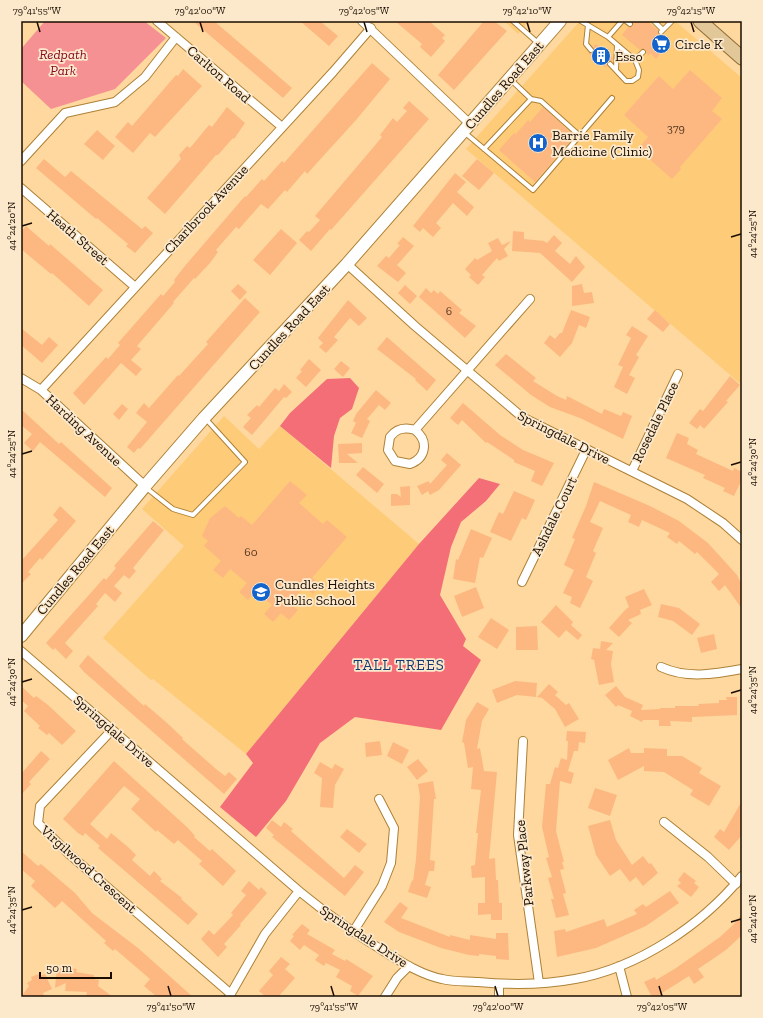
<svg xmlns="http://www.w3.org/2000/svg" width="763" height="1018" viewBox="0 0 763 1018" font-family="'Zilla Slab',serif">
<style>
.built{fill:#fecb78}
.green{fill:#f59093}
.forest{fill:#f36e77}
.building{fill:#fdb882}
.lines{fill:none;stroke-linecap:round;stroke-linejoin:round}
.service-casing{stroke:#ad8136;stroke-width:6}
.minor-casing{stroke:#ad8136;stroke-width:10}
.secondary-casing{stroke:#ad8136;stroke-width:14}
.primary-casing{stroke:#906d37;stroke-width:15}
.service{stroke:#fff;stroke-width:4}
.minor{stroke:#fff;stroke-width:8}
.secondary{stroke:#fff;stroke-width:12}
.primary{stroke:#e2c798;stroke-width:13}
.ticks{fill:none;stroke:#1a0d00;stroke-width:1.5}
.labels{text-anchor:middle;stroke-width:3.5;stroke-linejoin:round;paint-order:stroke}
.number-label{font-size:12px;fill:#533820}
.poi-label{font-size:14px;fill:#1a0d00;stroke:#fce9cc;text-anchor:start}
.park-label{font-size:14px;font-style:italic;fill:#880826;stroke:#fce9cc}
.street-label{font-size:14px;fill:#1a0d00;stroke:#fce9cc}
.neighbourhood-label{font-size:15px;letter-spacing:1px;fill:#15396e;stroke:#fce9cc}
.neatline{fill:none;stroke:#1a0d00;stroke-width:1.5}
.ticks-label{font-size:10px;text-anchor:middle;fill:#1a0d00}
</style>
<rect width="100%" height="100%" fill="#fed89e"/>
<path class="built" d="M504 21H529L518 34Z
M580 21H675L742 78V385L466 149Z
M224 416 259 449 280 426 419 544 246 754 153 679 151 680 103 638 184 546 142 509Z"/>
<path class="green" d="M45 21H144L166 38 115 89 51 109 21 81V49Z"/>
<path class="forest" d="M350 378 359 388 352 409 340 418 334 436 331 468 280 426 290 413 327 379Z
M479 478 500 484 486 501 461 522 451 547 440 595 466 639 463 646 481 660 441 730 355 717 320 743 286 801 256 837 220 807 253 763 246 754 419 544Z"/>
<path class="building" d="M193 21H214L292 88 283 98Z
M300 21H320L338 36 329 46Z
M395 21H429L445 35 442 38 445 41 431 57 420 47 422 44Z
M484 21H494L507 31 454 90 438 75Z
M633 21H647L658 30 659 35H664L661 38 668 44 656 59 650 53 648 56 645 49 640 50 622 35 628 27 633 26Z
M596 44 613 58 612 61 607 62 606 68 588 53 594 52 593 47Z
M372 63 390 79 356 120 307 174 305 171 287 192 285 190 268 209 261 204 239 229 236 227 216 250 218 252 210 263 195 279 194 278 173 302 174 303 137 346 141 349 131 360 142 369 136 376 121 363 84 405 73 393 106 357 108 359 120 345 118 343 161 294 163 296 175 282 174 280 184 267 245 196 246 197 262 179 264 181 282 161 284 163Z
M183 69 202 86 155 137 150 133 133 153 115 137 128 122 132 126 176 75 178 76Z
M690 70 722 98 712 111 722 119 680 167 681 169 672 179 638 149 648 137 624 115 659 76 673 89Z
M409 101 429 119 331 230 330 229 311 251 299 240 307 231 309 232 320 220 315 216 382 137 380 135 393 118 397 122 407 111 403 108Z
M227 107 245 123 234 139 233 138 218 155H216L165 214 147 198 181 159 179 155 187 146 190 148 209 125 212 127Z
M543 107 575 136 535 182 499 150 514 133 516 134 528 120 530 122Z
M97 130 115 146 103 160 84 144Z
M44 159 65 177 71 171 142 229 145 226 153 233 135 253 126 246 128 244 97 218 96 219 36 168Z
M477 159 494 173 479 190 462 176Z
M455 173 466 182 457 192 474 207 467 216 453 203 436 223 441 228 433 237 423 228 420 232 413 226Z
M26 226 49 246 50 244 103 290 89 306 52 273 51 274 21 249V232Z
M281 229 297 243 270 275 253 260Z
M513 231 524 232V239L544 241 547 243 554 235 562 243 555 251 570 264 576 256 585 267 572 282 540 253 512 251Z
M403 237 414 246 397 265 406 273 398 282 377 266 386 256 389 258 394 252 400 245 397 244Z
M498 238 502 245 511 241 504 249 508 256 499 261 497 258 482 275 485 277 478 285 469 277 471 275 465 269 475 258 477 260 492 251 488 243Z
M238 284 247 292 240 300 231 291Z
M582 284 584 293 592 292 594 303 572 306V286Z
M405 285 417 296 410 304 398 293Z
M426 288 431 293 434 290 438 294 440 291 462 310 459 313 476 326 465 338 419 297Z
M245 298 260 312 140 449 138 448 134 453 127 447 147 422 136 413 144 403 149 408 178 375 179 376 208 344 206 342Z
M348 300 367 318 359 326 350 318 334 337 338 340 326 353 319 347 323 343 318 338Z
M571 310 590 317 586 328 579 325 572 343 560 357 544 343 550 335 555 339 560 333H562Z
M655 310 670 324 663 332 647 319Z
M632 326 648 336 636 355 639 357 629 375 635 378 627 394 614 387 623 367 618 365 631 338 626 335Z
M21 328 42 345 49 337 58 345 42 363 21 345Z
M387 337 436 380 427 391 415 380 416 379 377 349Z
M506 354 536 378 533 381 557 396 566 400 567 396 602 414 604 409 621 416 623 412 632 416 623 439 580 418 550 407 531 395 495 365Z
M309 359 321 370 306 387 296 378 302 371 300 370Z
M341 361 350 368 343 377 334 369Z
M730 376 740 385 726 401 728 402 704 429 700 425 697 429 689 423 700 409 703 411Z
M284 384 292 392 286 398 284 397 252 435 243 427 251 418 247 415 257 405 259 407 275 388 279 391Z
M376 390 391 403 385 410 379 405 367 419 370 421 362 438 351 433 356 423 353 421 356 414Z
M463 403 500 435 523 450 554 463 542 486 531 481 535 471 514 462V460L487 442 486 443 462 420 458 425 450 418Z
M122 404 128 409 119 420 113 414Z
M21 409 59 444 61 442 112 488 105 497 40 442 33 451 24 443 32 434 21 425Z
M677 433 689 438 687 444 698 450 696 454 733 471 734 468 742 472V479L734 496 723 491 725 488 703 478 705 475 666 458Z
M362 443V453L347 454 358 463H339L338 444Z
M447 453 461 465 439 490 430 495 428 491 422 495 417 486 429 481 430 484 447 465 441 460Z
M363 467 384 484 377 493 356 475Z
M290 481 307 495 299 503 323 524 327 520 347 537 312 578 320 585 313 594 304 587 290 603 298 610 289 620 281 613 273 622 264 614 272 605 256 591 248 600 239 592 247 583 230 569 223 578 213 570 221 561 204 546 208 541 202 536 210 518 225 506 239 518 241 516 252 525Z
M594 482 650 506 679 521 708 543 737 575 742 585V609L725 585 719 591 711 582 719 574 697 552 695 554 679 541 677 544 667 537 670 533 642 520 639 527 628 522 631 515 600 501 590 522 603 528 593 551 596 553 586 577 593 581 580 608 570 603 572 597 563 593 574 570 564 565 575 539 572 538 586 506Z
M410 486V505L391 506V494H397L401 497 400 487Z
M514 491 535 500 526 520 522 518 511 541 490 532 499 512 503 514Z
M60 506 76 521 42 560 40 558 28 572 31 574 21 584V561L58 520 53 515Z
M153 521 164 530 133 568 136 571 129 579 124 575 114 586 122 593 115 602 105 593 96 604 98 606 65 643 73 651 66 659 55 648 53 650 46 643 104 578 106 580 116 568 114 566Z
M471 529 492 538 483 558 480 557 475 583 453 579 456 559 458 560Z
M476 587 484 608 462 617 454 596Z
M644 589 652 605 640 610 641 614 628 620 632 623 619 637 609 628 626 609 629 607 625 597Z
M661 604 679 608 700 624 692 635 673 621 658 617Z
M556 605 573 622 571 625 582 635 578 640 566 630 559 638 541 622Z
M491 618 509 630 497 649 478 637Z
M537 626 538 650H516V627Z
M714 634 717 649 701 653 697 638Z
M601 641 613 643 606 650 613 651 611 664 614 682 599 685 594 660 591 659 593 648 600 649Z
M88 655 144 706 145 704 166 722 183 738 182 739 216 769 225 776 229 772 237 779 224 794 84 672 79 666Z
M515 681 537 683 536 697 517 695 497 703 492 690Z
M549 684 558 692 555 695 566 705 569 703 579 719 565 727 555 709 542 698 537 697Z
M21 686 34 698 36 696 48 705 76 731 62 745 49 733 47 735 38 728 40 726 24 711 28 706 21 700Z
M616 686 625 697 643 705 641 710 660 709V708H675V706H699L698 704 719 703V700H727L726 697H737V715L692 717V722L670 721 671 726H659V720H643L642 722 630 716 632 711 618 705 616 707 605 695Z
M477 702 489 709 482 721 477 749 480 748 484 771 497 772 489 859 495 858 496 880H498L499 903H502V920H491V914L478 915V903H485V877L472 878 471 866 475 865 478 833H476L481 790 471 789 473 767 468 768 464 743 462 742 466 720Z
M567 731 586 732 585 743 579 742 578 751H574L568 771 574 773 571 784 560 781 556 831 564 862H562L564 869 560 870 566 893 563 894 569 915 556 918 551 899H554L548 878 552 877 546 858 549 857 542 827 546 784H550L555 767 558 768 561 758 567 760 568 741H566Z
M380 741 382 755 366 757 365 743Z
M393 742 409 750 402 764 387 756Z
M629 748 631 753H644V748L667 749V756H682L702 768 699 773 721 786 709 806 690 795 693 790 664 772 644 771V766L618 780 608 760Z
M41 751 50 759 29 782 31 784 21 795V774Z
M418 759 428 771 417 780 407 767Z
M114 761 188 828 195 836 194 837 210 851 212 849 236 871 223 886 199 864 202 861 178 840 174 844 157 830 156 832 131 809 140 799 124 786 90 824 107 839 111 833 128 847 136 855 132 860 150 876 154 871 162 879 160 881 182 898 181 899 198 914 188 925 98 848 100 846 85 833 83 836 78 833 63 819Z
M320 762 332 769 335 764 344 769 335 785 333 808 320 807 322 778 314 773Z
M433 781 436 799H434L430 860 435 861 434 871H429L425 885 431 887 427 898 408 892 412 880 413 881 416 859 420 797 418 784Z
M595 788 617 795 610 816 588 808Z
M742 801V835L729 850 714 837 720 829 724 832Z
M272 820 281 827 284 822 293 829 291 831 344 878 355 865 364 872 345 896 272 837 274 835 266 828Z
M610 820 616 840 632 865 643 856 649 864 651 863 658 873 643 886 636 877 630 882 620 869 610 876 596 855 588 826Z
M347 829 367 844 359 853 340 837Z
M21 851 38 866 41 864 75 893 92 913 138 948 193 997H157L144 986 150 979 115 949 113 951 104 943 106 941 62 901 55 908 31 886 35 881 21 869Z
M684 872 696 881 694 883 699 887 691 897 677 886 681 883 678 880Z
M249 881 259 890 261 887 267 893 240 924 241 925 224 944 227 947 218 957 201 939 209 930 214 935 233 915 231 913 246 895 241 891Z
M670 891 679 903 646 926 596 948 557 957 554 931 565 929 566 932 604 919 607 927 637 914 634 910 643 904 646 907Z
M400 902 408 908 401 918 450 937V935L470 940V935L496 939V933H508L509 960 496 959V956L479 954V956L469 955 441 948 399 932 384 922Z
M742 914V935L726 950 698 969 704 977 694 984 689 976 662 993 664 997H652L644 982 655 977 656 980 676 968 720 937 734 924Z
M302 924 310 930 307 934 335 950 332 954 345 961 346 959 373 976 358 996 350 991 352 986 336 977 340 970 326 963 324 966 315 960 319 955 304 945 300 950 290 941 294 936 292 935Z
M281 957 290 964 285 969 295 978 278 997H266L259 991 273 975 269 971Z
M62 965H71L70 968 77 969 76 972 94 975V979L99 980 98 986 113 997H86L87 992 65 991 66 983 55 988 57 967 62 968Z
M39 974 40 976 45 974 52 989 43 993 45 997H21L29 986 27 983 32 980 31 977Z"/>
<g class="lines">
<g class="service-casing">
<path id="service" d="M513 21 538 43
M581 21 608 37 635 60 643 52
M626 21 630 24
M654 21 663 30
M588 25 586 44 591 50
M661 32 672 21
M608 37 622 21
M610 64 626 81H632L638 77 639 70 635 60
M616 70 617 45
M531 99 541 101 580 136
M464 132 533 190 612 98
M484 149 531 99 510 79
M145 487 173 509 193 515 245 462 205 418"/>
</g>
<g class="minor-casing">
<path id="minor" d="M157 21 282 127
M362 21 470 124
M21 161 65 113 115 102 145 77 176 37
M21 188 134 286
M347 264 415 326 522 417 687 499 723 523 742 540
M21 378 41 390 145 486
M41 390 333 72 371 28
M415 430C405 427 397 428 390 437L388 450 395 461 410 464C426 458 429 441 415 430L530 299
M632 471 678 374
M522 582 586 450
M21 651 299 891C327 914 354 933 385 952 403 963 422 975 442 979 454 982 467 981 478 982 510 985 543 985 575 979 638 968 702 925 742 876
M661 667C687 679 715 674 742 669
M112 730 40 806 38 823 69 854 231 994
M523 741 518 835 539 983
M664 822 708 857 736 884
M353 932 382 886 391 863 394 828 379 799
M619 966 627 997
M229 997 265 934 299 891
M385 997 397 978 409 966
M499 997V984"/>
</g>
<g class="secondary-casing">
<path id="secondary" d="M21 636 145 486 204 418 347 264 560 21"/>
</g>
<g class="primary-casing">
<path id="primary" d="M700 21 742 58"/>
</g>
<use href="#service" class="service"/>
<use href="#minor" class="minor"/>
<use href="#secondary" class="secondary"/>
<use href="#primary" class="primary"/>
</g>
<path class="ticks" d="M37 22 40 32M200 22 203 32M364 22 367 32M527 22 530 32M691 22 694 32M22 226 32 223M731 237 741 234M22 454 32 451M731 465 741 462M22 682 32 679M731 693 741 690M22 910 32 907M731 922 741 919M168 986 171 996M331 986 334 996M495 986 498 996M659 986 662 996"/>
<defs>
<g id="supermarket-disc" transform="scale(1)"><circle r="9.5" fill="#1464ce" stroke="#fce9cc"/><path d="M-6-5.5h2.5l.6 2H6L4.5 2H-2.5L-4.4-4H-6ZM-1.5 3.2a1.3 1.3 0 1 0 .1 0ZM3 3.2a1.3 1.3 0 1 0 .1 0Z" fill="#fff"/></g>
<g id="building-disc" transform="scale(1)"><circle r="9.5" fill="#1464ce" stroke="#fce9cc"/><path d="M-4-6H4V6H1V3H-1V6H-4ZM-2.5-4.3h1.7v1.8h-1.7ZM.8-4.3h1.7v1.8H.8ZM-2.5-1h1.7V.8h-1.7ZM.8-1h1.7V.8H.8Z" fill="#fff"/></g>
<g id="hospital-disc" transform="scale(1)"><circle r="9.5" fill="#1464ce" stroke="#fce9cc"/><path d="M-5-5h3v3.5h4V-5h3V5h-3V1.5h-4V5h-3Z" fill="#fff"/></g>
<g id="school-disc" transform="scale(1)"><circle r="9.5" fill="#1464ce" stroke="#fce9cc"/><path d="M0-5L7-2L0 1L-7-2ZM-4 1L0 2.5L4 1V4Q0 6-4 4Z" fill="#fff"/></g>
</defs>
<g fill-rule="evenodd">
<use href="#supermarket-disc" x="661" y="44"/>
<use href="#building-disc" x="601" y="56"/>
<use href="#hospital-disc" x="538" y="143"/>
<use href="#school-disc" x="261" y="592"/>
</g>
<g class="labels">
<g class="number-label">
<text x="676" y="132">379</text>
<text x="449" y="315">6</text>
<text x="251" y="556">60</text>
</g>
<g class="poi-label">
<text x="675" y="49">Circle K</text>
<text x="615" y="61">Esso</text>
<text x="552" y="140">Barrie Family<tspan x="552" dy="16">Medicine (Clinic)</tspan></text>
<text x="275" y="589">Cundles Heights<tspan x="275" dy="16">Public School</tspan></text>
</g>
<g class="park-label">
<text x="63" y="59">Redpath<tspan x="63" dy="16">Park</tspan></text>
</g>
<g class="street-label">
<text transform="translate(219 74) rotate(41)" y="5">Carlton Road</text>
<text transform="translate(504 85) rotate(-49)" y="5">Cundles Road East</text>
<text transform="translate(206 209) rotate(-47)" y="5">Charlbrook Avenue</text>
<text transform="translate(78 237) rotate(41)" y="5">Heath Street</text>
<text transform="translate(289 327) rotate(-47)" y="5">Cundles Road East</text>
<text transform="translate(655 422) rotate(-64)" y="5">Rosedale Place</text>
<text transform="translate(84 430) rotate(43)" y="5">Harding Avenue</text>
<text transform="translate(564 437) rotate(27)" y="5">Springdale Drive</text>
<text transform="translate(554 516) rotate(-64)" y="5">Ashdale Court</text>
<text transform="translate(75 570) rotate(-50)" y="5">Cundles Road East</text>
<text transform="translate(114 731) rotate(41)" y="5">Springdale Drive</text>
<text transform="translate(524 863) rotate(-96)" y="5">Parkway Place</text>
<text transform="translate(89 869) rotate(42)" y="5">Virgilwood Crescent</text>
<text transform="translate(364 936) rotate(33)" y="5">Springdale Drive</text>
</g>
<g class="neighbourhood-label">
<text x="399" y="670">TALL TREES</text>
</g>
</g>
<rect width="763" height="1018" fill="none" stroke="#fce9cc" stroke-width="44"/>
<path d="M40 972v6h71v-6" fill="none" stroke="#1a0d00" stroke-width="2"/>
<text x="46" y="972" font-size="12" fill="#1a0d00" stroke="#fce9cc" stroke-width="3" paint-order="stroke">50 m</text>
<rect x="22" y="22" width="719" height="974" class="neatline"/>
<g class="ticks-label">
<text x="37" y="14">79°41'55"W</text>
<text x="200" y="14">79°42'00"W</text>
<text x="364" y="14">79°42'05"W</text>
<text x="527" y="14">79°42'10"W</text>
<text x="691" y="14">79°42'15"W</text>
<text transform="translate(11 226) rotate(-90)" y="4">44°24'20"N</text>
<text transform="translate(752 234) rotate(-90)" y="4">44°24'25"N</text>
<text transform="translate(11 454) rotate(-90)" y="4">44°24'25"N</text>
<text transform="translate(752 462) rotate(-90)" y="4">44°24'30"N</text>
<text transform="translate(11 682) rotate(-90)" y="4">44°24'30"N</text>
<text transform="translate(752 690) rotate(-90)" y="4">44°24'35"N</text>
<text transform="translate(11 910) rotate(-90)" y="4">44°24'35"N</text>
<text transform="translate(752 919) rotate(-90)" y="4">44°24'40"N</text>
<text x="171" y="1010">79°41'50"W</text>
<text x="334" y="1010">79°41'55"W</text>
<text x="498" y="1010">79°42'00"W</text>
<text x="662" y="1010">79°42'05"W</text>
</g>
</svg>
